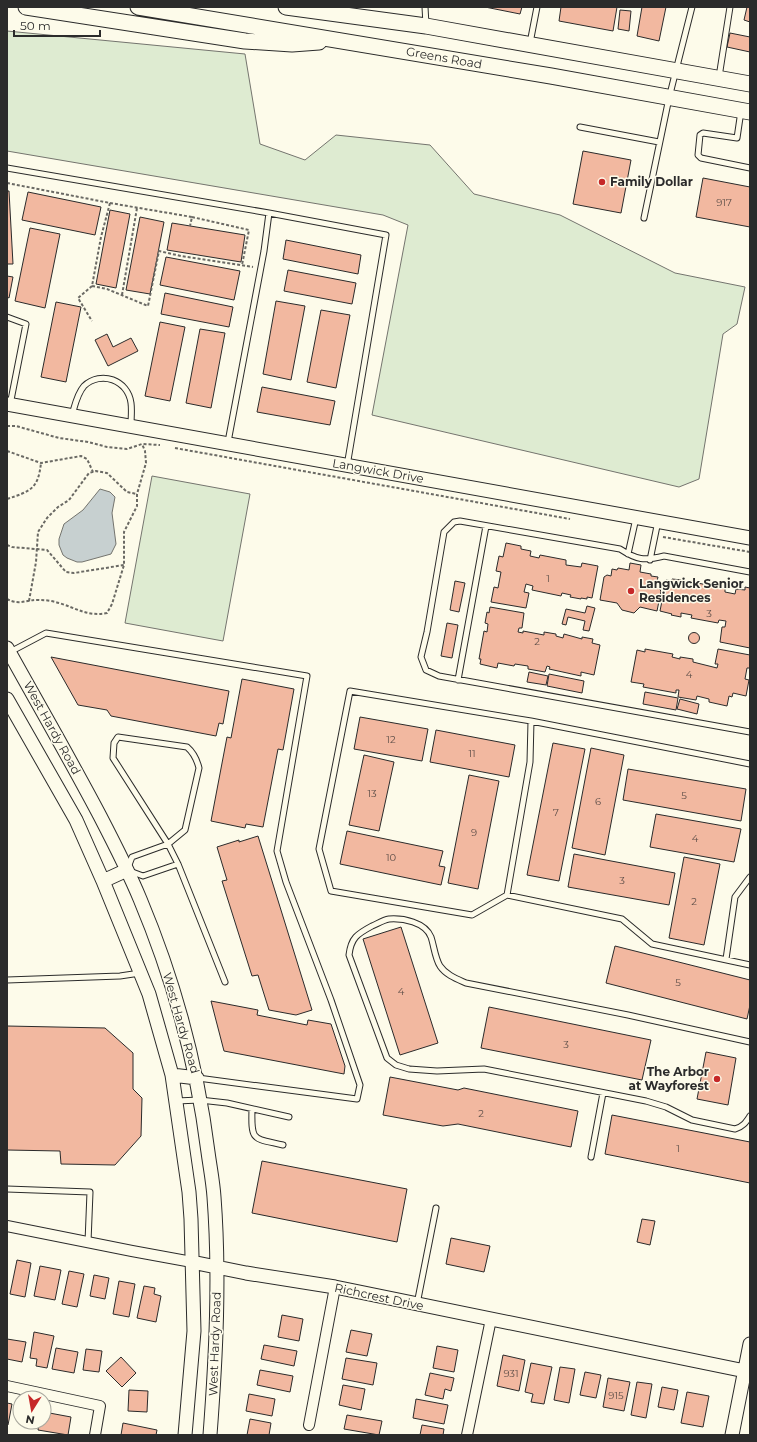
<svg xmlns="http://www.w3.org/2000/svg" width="757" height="1442" viewBox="0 0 757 1442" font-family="Montserrat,sans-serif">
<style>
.green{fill:#deebd1;stroke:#74746e}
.water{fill:#c7d0d0;stroke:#74746e}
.building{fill:#f2b8a0;stroke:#2b2b2b}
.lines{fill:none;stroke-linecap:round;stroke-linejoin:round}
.service-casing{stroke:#2b2b2b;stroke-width:7}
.minor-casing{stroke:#2b2b2b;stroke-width:12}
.tertiary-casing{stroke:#2b2b2b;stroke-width:15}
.secondary-casing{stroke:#2b2b2b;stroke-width:17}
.path{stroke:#6a6964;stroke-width:2;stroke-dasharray:3 2;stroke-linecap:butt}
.service{stroke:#fdfbea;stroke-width:5}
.minor{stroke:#fdfbea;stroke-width:10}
.tertiary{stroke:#fdfbea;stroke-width:13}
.secondary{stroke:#fdfbea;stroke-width:15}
.poi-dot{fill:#c62828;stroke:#fdfbea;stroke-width:1.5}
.labels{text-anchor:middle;stroke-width:3;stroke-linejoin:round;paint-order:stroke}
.number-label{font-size:10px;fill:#5d4e48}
.street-label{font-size:12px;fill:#2b2b2b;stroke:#fdfbea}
.poi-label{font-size:12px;font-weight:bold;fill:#2b2b2b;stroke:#fdfbea;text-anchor:start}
</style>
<rect width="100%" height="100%" fill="#fdfbea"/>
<path class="green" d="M7 31 245 54 260 144 305 160 336 135 430 145 474 194 560 215 675 273 745 287 737 324 723 334 699 479 679 487 372 415 408 225 383 215 7 151Z
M152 476 250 494 223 641 125 623Z"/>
<path class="water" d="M100 489 110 492 115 497 112 513 116 544 111 554 82 562H77L67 558 63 555 59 545V539L64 524 83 510Z"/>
<path class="building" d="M485 7H522L520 14Z
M561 7H617L613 31 559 21Z
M642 7H666L659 41 637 36Z
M747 7H750V22L744 20Z
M620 10 631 11 629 31 618 29Z
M730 33 750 37V52L727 47Z
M583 151 631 160 621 213 573 204Z
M703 178 750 187V227L696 217Z
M7 191H9L13 264H7Z
M28 192 101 207 95 235 22 220Z
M110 210 130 214 116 288 96 284Z
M140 217 164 222 150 294 126 290Z
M172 223 245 235 241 262 167 250Z
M30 228 60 234 45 308 15 301Z
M286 240 361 255 358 274 283 259Z
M166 257 240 271 234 300 160 285Z
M288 270 356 283 352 304 284 291Z
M7 276 13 277 9 298 7 297Z
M165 293 233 307 229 327 161 314Z
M276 301 305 306 291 380 263 374Z
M56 302 81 307 66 382 41 377Z
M321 310 350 315 336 388 307 382Z
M160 322 185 327 170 401 145 396Z
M200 329 225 333 211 408 186 403Z
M107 334 113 347 131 338 138 351 108 366 95 340Z
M262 387 335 401 330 425 257 412Z
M506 543 521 546V549L531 551 530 556 539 558 540 555 566 560V565L581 567 582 563 598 566 592 598 587 597V599L581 598V599L570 597 571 595 562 593 561 596 532 590 533 586 526 584 524 592 529 593 526 608 491 602 494 587 498 588 501 572 496 571 499 556 503 557Z
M630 563 641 565 640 572 651 574V576L658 577 656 585 660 588V590L661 591 657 611 640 607 634 613 622 610 617 603 600 600 604 577 607 575 611 576 612 569 617 570 618 568 629 570Z
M672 579 682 580 681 584 696 587 697 583 725 588V592L735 594 736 589 745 590V587L750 588V648L720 642 722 627H725L726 621 719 620 718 623 691 618 692 615 681 613V617L671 615 672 614 660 611 666 580 672 581Z
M455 581 465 583 459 612 450 610Z
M587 606 595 608 589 631 583 630 585 621 568 617 566 625 562 624 566 609 585 613Z
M490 607 524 613 522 628H519L518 632 523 633V631L544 635V632L556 634V636L563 638 564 634 582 639V637L593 639 592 643 600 645 594 675 581 672V676L549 669 550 667 547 666 545 672 528 669V666L515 664 514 666 498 663 497 668 480 664 481 659H479L484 631 487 632 488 624 485 623 487 612 489 613Z
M447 623 458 625 452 658 441 656Z
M688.5 638a5.5 5.5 0 1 1 11 0a5.5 5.5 0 1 1-11 0Z
M645 649 673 654 672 657 680 659V657L693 659V662L717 668 718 664H715L718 649 750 655V668H747L745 679 749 680 746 696 733 693 732 697 729 696 727 706 709 702V699L697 696 696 700 678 697 679 690H676V693L643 687 644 684 631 682 637 650 645 652Z
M51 657 229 691 223 724 219 723 216 736 111 716 107 710 78 705Z
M529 672 548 676 546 685 527 682Z
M549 674 584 681 582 693 547 686Z
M242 679 294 689 283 750 278 749 263 827 246 824 245 828 211 821 227 737 231 738Z
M645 692 678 698 676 710 643 704Z
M680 699 699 704 697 714 677 709Z
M360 717 428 729 422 761 354 749Z
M436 730 515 745 509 777 430 762Z
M553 743 585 749 559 881 527 875Z
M591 748 624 755 605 855 572 848Z
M364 755 394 762 379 831 349 825Z
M628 769 746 789 741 821 623 800Z
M469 775 499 781 478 889 448 883Z
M656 814 741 829 734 862 650 847Z
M347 831 443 851 439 866 445 867 441 885 340 864Z
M258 836 312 1010 296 1015 269 1010 258 975 252 976 222 881 227 880 217 847 239 840V842Z
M574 854 675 873 669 905 568 887Z
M684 857 720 864 704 945 669 938Z
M401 927 438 1043 400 1055 363 939Z
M615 946 750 980V1005L747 1019 606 983Z
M211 1001 258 1010 257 1015 307 1025 308 1020 331 1024 345 1066 344 1074 224 1051Z
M489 1007 651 1040 642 1080 481 1048Z
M7 1026 105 1028 133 1053V1089L142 1098 141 1136 115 1165 61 1164 60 1151 7 1150Z
M706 1052 736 1058 728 1105 697 1099Z
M390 1077 458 1090 464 1088 578 1111 571 1147 458 1124 443 1126 383 1115Z
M612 1115 750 1142V1183L605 1154Z
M262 1161 407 1189 397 1242 252 1213Z
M642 1219 655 1221 650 1245 637 1242Z
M451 1238 490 1246 484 1272 446 1264Z
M17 1260 31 1263 25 1297 10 1294Z
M40 1266 61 1270 55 1300 34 1296Z
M69 1271 84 1274 77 1307 62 1304Z
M94 1275 109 1278 105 1299 90 1296Z
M119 1281 135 1284 129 1317 113 1314Z
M144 1286 155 1288 154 1294 161 1296 156 1322 137 1318Z
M282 1315 303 1319 299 1341 278 1337Z
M351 1330 372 1334 367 1356 346 1352Z
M34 1332 54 1336 47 1368 36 1366 37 1359 30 1358Z
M7 1339 26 1342 22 1362 7 1359Z
M264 1345 297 1351 294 1366 261 1359Z
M437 1346 458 1350 454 1372 433 1368Z
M56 1348 78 1352 74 1373 52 1369Z
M86 1349 102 1351 99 1372 83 1370Z
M503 1355 525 1360 519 1391 497 1386Z
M121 1357 136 1373 122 1387 106 1371Z
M346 1358 377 1363 373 1385 342 1379Z
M531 1363 552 1367 544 1404 531 1402 533 1394 525 1392Z
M560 1367 575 1369 569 1403 554 1400Z
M260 1370 293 1376 290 1392 257 1385Z
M585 1372 601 1375 596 1398 580 1395Z
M430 1373 454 1378 451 1391 445 1389 443 1399 425 1395Z
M608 1378 630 1382 624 1411 603 1407Z
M637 1382 652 1384 646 1418 631 1415Z
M343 1385 365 1389 361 1410 339 1405Z
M662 1387 678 1390 674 1410 658 1407Z
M129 1390 148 1391 147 1412 128 1411Z
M687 1392 709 1396 703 1427 681 1423Z
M249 1394 275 1399 272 1416 246 1411Z
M416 1399 448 1405 444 1424 413 1418Z
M7 1403 12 1404 8 1425H7Z
M44 1412 71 1417 68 1435 38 1430 39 1422H44Z
M347 1415 382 1421 379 1435 344 1429Z
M250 1419 271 1423 269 1435H247Z
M123 1423 157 1430 156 1435H121Z
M422 1425 444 1429 443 1435H420Z"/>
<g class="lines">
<g class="service-casing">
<path id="service" d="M425 7 426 25
M530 43 537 7
M719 77 730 7
M741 111 737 138 703 133 700 135 698 155 701 158 750 168
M580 127 659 142
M7 168 269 213 386 235 347 466
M644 218 669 98 692 7
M7 317 26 324 10 405
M72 415C75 405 77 394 84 386 101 370 128 380 131 403 132 410 131 418 131 425
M228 442 264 251 269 213
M628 554 636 518
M650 560 658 521
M750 572 664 556C644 561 637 560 620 549L460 521 454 522 444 532 427 632 421 657 426 670 439 676 750 732
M10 652 46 633 307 676 277 851 286 882 331 1000 360 1085 357 1099 198 1078
M458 680 486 526
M750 764 531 721 350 691 319 849 331 891 472 915 507 895 622 919 652 944 750 965
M178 864 143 876 127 870 132 857 168 844 185 830 199 768C197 760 194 753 187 747L118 737 114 743 113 758 168 844 178 864 225 982
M507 895 530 762 531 721
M726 959 735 897 750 877
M7 980 120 976 140 973
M750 1042 628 1015 466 983C457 979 446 975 440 966 435 958 434 946 431 937 425 922 403 918 389 919 383 920 377 924 372 926 357 934 351 938 349 955L387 1058 396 1065 409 1069 437 1071 484 1069 646 1101 666 1107 692 1120 735 1129C743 1127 746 1122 750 1116
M176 1101 200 1100 227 1103 289 1117
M252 1109C251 1142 253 1138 283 1145
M591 1157 603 1093
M7 1189 90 1192 88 1242
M417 1304 436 1208"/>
</g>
<g class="minor-casing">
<path id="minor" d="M7 1226 132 1251 192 1262
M7 1386 100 1406 95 1435
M309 1425 335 1287
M467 1435 491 1319"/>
</g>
<g class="tertiary-casing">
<path id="tertiary" d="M7 404 750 538
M7 648C38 704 70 759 100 816 114 843 128 870 140 899 174 980 197 1064 208 1152 210 1167 213 1182 214 1197 220 1276 216 1356 210 1435
M7 699 76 820 103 881 149 994 172 1075 189 1192 191 1219 194 1331 185 1435
M103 881 127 870
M172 1075 197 1078
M192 1262 246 1273 335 1287 750 1372
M732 1435 750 1344"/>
</g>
<g class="secondary-casing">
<path id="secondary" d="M26 7 245 41 292 44 319 42
M138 7 551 76 750 112
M286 7 426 26 750 84"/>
</g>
<path class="path" d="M7 183 110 203 101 237 92 286 107 289 148 306 159 251 181 256 253 267
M110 203 192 217 190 226
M192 217 249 230 242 265
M92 286 78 298 92 321
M122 295 137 208
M7 426H16L59 438 88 442 107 447 127 449 142 444 160 445
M175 448 570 519
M7 451 41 463 81 456 87 459 93 472
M7 499C31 491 38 489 41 463
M663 537 750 552
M7 545 12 547 47 550 66 572 74 573 124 565
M7 599C20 606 27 599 40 600 46 600 53 601 59 603 76 608 88 617 107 613L112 604 124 565V532L137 506V494L146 463 145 451 142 444
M29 601 36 562 38 532 47 518 58 507 69 500 89 473 96 471 107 473 127 492 137 494"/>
<use href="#service" class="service"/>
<use href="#minor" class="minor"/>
<use href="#tertiary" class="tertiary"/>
<use href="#secondary" class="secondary"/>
</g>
<g class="poi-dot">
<circle cx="602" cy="182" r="4"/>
<circle cx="631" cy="591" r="4"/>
<circle cx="717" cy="1079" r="4"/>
</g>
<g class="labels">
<g class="number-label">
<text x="724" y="206">917</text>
<text x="548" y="582">1</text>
<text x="709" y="617">3</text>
<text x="537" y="645">2</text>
<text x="689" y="678">4</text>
<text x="391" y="743">12</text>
<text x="472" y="757">11</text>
<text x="372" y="797">13</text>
<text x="684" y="799">5</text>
<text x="598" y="805">6</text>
<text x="556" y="816">7</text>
<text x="474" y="836">9</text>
<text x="695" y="842">4</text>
<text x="391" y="861">10</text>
<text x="622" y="884">3</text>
<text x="694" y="905">2</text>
<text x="678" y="986">5</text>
<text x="401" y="995">4</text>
<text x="566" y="1048">3</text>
<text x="481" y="1117">2</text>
<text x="678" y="1152">1</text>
<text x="511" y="1377">931</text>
<text x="616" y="1399">915</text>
</g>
<g class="street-label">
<text transform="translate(444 58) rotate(10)" y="4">Greens Road</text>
<text transform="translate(378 471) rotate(10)" y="4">Langwick Drive</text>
<text transform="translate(52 728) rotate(61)" y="4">West Hardy Road</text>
<text transform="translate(181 1023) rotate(74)" y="4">West Hardy Road</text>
<text transform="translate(379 1297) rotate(12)" y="4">Richcrest Drive</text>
<text transform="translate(215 1344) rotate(-88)" y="4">West Hardy Road</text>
</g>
<g class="poi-label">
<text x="610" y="186">Family Dollar</text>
<text x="639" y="588">Langwick Senior<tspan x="639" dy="14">Residences</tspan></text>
<text x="709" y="1076" text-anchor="end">The Arbor<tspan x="709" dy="14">at Wayforest</tspan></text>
</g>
</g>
<rect width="757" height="1442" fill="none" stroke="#2b2b2b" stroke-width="16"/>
<g transform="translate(32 1410) rotate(191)"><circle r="19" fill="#fdfbea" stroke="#a9a89e"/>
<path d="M0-3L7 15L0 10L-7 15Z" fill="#c62828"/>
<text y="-6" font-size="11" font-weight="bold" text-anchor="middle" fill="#2b2b2b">N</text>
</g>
<path d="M14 30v6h86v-6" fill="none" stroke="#2b2b2b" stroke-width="2"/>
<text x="20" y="30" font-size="12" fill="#2b2b2b" stroke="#fdfbea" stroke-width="3" paint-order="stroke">50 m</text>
</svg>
